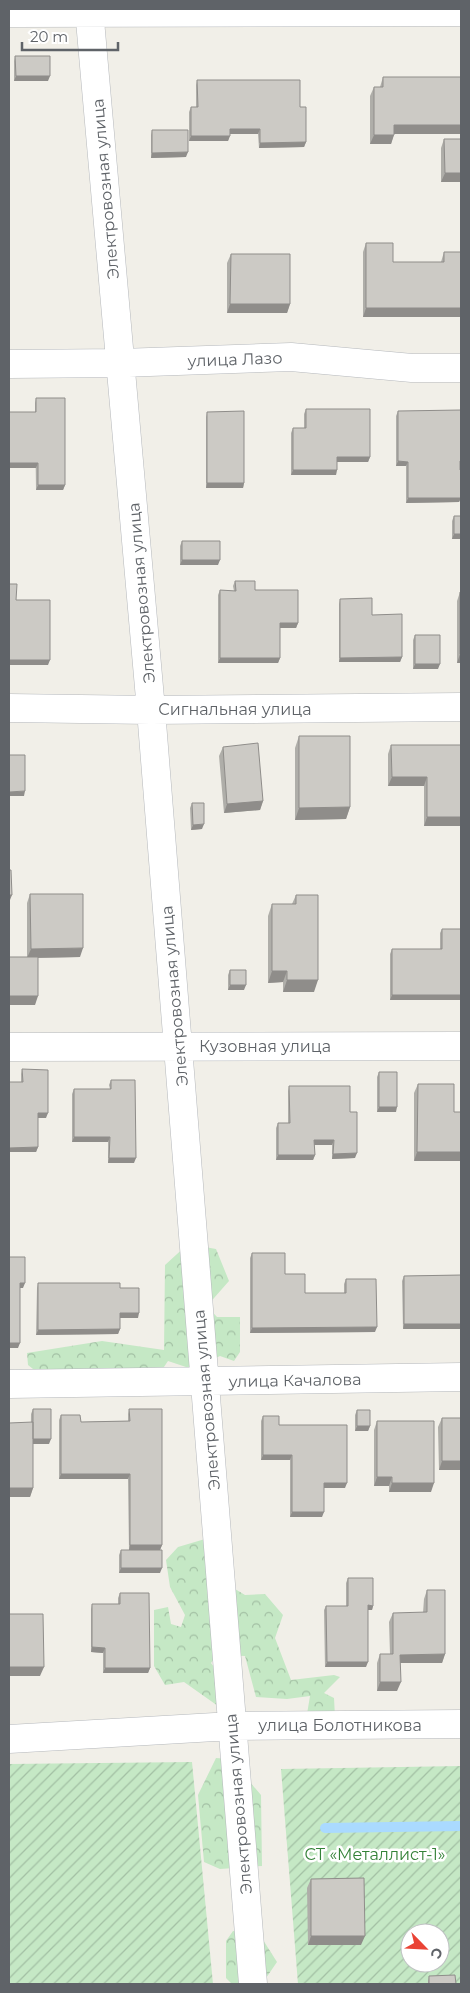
<svg xmlns="http://www.w3.org/2000/svg" width="470" height="1993" viewBox="0 0 470 1993" font-family="Montserrat,sans-serif">
<style>
.forest{fill:url(#forest-crowns)}
.garden{fill:url(#garden-furrows);fill-rule:evenodd}
.lines{fill:none;stroke-linecap:round;stroke-linejoin:round}
.stream{stroke:#aadaff;stroke-width:10}
.minor-casing{stroke:#b5b8bc;stroke-width:29}
.minor{stroke:#fff;stroke-width:28}
.wall{fill:#afaea9}
.shaded-wall{fill:#8f8d8a}
.building{fill:#cccac5;stroke:#8f8d8a}
.labels{text-anchor:middle;stroke-width:5;stroke-linejoin:round;paint-order:stroke}
.street-label{font-size:16px;fill:#5f6368;stroke:#fff}
.park-label{font-size:16px;fill:#348238;stroke:#fff}
</style>
<defs>
<pattern id="forest-crowns" width="20" height="18" patternUnits="userSpaceOnUse" patternTransform="scale(1.25)"><rect width="20" height="18" fill="#c5e8c5"/><path d="M2 6a3 3 0 1 1 6 0M12 15a3 3 0 1 1 6 0" fill="none" stroke="#a3c0a4"/></pattern>
<pattern id="garden-furrows" width="10" height="10" patternUnits="userSpaceOnUse" patternTransform="scale(1.25)"><rect width="10" height="10" fill="#c5e8c5"/><path d="M-1 1l2-2M0 10L10 0M9 11l2-2" fill="none" stroke="#a3c0a4"/></pattern>
</defs>
<rect width="100%" height="100%" fill="#f1efe8"/>
<path class="forest" d="M188 1244 216 1249 229 1281 207 1306 217 1317H240V1352L234 1361 220 1356 192 1369 168 1361 151 1386 38 1373 28 1365 27 1353 102 1341 164 1350 165 1265Z
M205 1539 231 1546 233 1562 212 1575 245 1595 265 1594 283 1615 275 1638 291 1680 334 1675 340 1677 324 1693 334 1698 335 1717 307 1714 310 1696 287 1699 256 1697 245 1656 217 1655 211 1663 234 1694 218 1706 184 1682 165 1685 154 1666V1610L168 1607 171 1624 181 1627 185 1615 170 1587 166 1560 178 1547Z
M216 1758 230 1759 261 1795 262 1866 220 1869 204 1862 198 1795Z
M233 1931 258 1932 277 1962 264 1981 254 1984H232L226 1978V1941Z"/>
<path class="garden" d="M192 1762 213 1984H9V1764Z
M461 1766V1984H298L281 1769ZM410 1933H440V1963H410Z"/>
<g class="lines">
<path class="stream" d="M325 1828 461 1826"/>
<g class="minor-casing">
<path id="minor" d="M89 9 151 710 253 1984
M9 13 461 12
M9 364 121 363 291 357 412 368H461
M9 708 151 710 461 707
M9 1047 461 1046
M9 1384 461 1377
M9 1739 232 1726 461 1724"/>
</g>
<use href="#minor" class="minor"/>
</g>
<path class="wall" d="M15 56 48 81H14V61Z
M383 77H461V134H394L391 144H370V96L374 87H380Z
M197 80 300 107 306 142 304 147 259 148 258 134H230L228 141H189V112L191 107H196V85Z
M152 130 186 157 151 158V135Z
M444 139H461V182H441V148Z
M366 243 393 262H441L444 252 460 317H363V252Z
M231 254 290 304 287 313H227V263Z
M36 398 65 485 63 490H36L35 412V403Z
M306 409 370 457 368 462H337L336 475H291V433L293 428H304V414Z
M398 411 460 466 461 498 459 502 406 503V466H396V416Z
M207 412 244 483 243 488H206V417Z
M454 516H461V539H452V521Z
M182 541 218 565H180V546Z
M235 581 255 590 298 623 296 628H280V658L278 663H218V595L220 590 234 591 233 586Z
M460 592H461V663H457V601Z
M340 599 372 615 402 657 400 662H339V604Z
M415 635 438 669H413V640Z
M299 736 350 807 346 819 295 820V748Z
M391 745H461V826H424V786H388V754Z
M223 747 263 801 260 810 224 813 219 756Z
M192 803 202 829 191 830 190 808Z
M30 894 80 957 38 958 35 1005 27 957V903Z
M296 895 314 992H283V982L268 983V916L272 904H292Z
M442 929 460 1000H390V954L392 949H440V933Z
M230 970 244 990H228V975Z
M22 1069 46 1118H38V1147L36 1152H9V1082H21V1074Z
M379 1072 396 1112H377V1077Z
M111 1080 134 1163H108V1142H72V1094L74 1089H110L109 1085Z
M418 1084 454 1112 414 1161V1093Z
M289 1086 350 1112 355 1158 332 1159V1145H314L315 1155 313 1160H276V1128L278 1123H288V1091Z
M252 1253 285 1274 305 1293H344V1284L346 1279 375 1332 250 1333V1258Z
M461 1275 403 1329 402 1281 404 1276Z
M38 1283 120 1288 138 1318H120V1329L118 1334 36 1335 37 1288Z
M33 1409 49 1444H33V1488L30 1497 31 1414Z
M129 1409 162 1545 160 1550V1573H119V1555L121 1550H129L128 1479H59V1420L61 1415 81 1422 128 1421V1414Z
M357 1410 370 1426 368 1431H355V1415Z
M263 1416 279 1425 345 1488H324L322 1517H290V1460H261V1421Z
M442 1418H461V1470H439L438 1427Z
M377 1421 431 1492H389V1486H374V1430Z
M348 1578 373 1606 372 1610H368L366 1667H325L324 1610 326 1606H346V1583Z
M427 1590 445 1654 442 1663H400L397 1691H377V1663L380 1654H390L389 1622 393 1613H423L424 1599Z
M120 1593 150 1668 148 1673H103V1653L91 1652V1609L92 1604H118V1598Z
M311 1879 361 1945H308L307 1888Z
M429 1976 456 1984H428V1981Z"/>
<path class="shaded-wall" d="M16 76H50L48 81H14Z
M394 125H461V134H391Z
M230 129H260L258 134H228Z
M374 135H394L391 144H370Z
M191 136H230L228 141H189Z
M306 142 304 147 259 148 260 143Z
M188 152 186 157 151 158 152 153Z
M445 173H461V182H441Z
M230 304H290L287 313H227Z
M366 308H461V313L460 317H363Z
M337 457H370L368 462H335Z
M398 461 408 462 406 466H396Z
M9 463H38L36 468H9Z
M293 470H337L336 475H291Z
M207 483H244L243 488H206Z
M38 485H65L63 490H36Z
M461 493V498L459 502 406 503 408 498Z
M454 534H461V539H452Z
M182 560H220L218 565H180Z
M280 623H298L296 628H278Z
M460 654H461V663H457Z
M402 657 400 662H339L340 658Z
M220 658H280L278 663H218Z
M9 660H50L48 665H9Z
M415 664H440L438 669H413Z
M392 777H427L424 786H388Z
M25 791 24 796H9V792Z
M263 801 260 810 224 813 227 804Z
M350 807 346 819 295 820 299 808Z
M427 817H461V826H424Z
M204 824 202 829 191 830 193 825Z
M9 895H12L10 900H9Z
M83 948 80 957 27 958 31 949Z
M272 971H287L283 982 268 983Z
M287 980H318L314 992H283Z
M230 985H246L244 990H228Z
M392 995H461V998L460 1000H390Z
M9 996H38L35 1005H9Z
M379 1107H397L396 1112H377Z
M38 1113H48L46 1118H36Z
M74 1137H110L108 1142H72Z
M314 1140H334L332 1145H312Z
M38 1147 36 1152H9V1148Z
M417 1152H461V1161H414Z
M357 1153 355 1158 332 1159 333 1154Z
M278 1155H315L313 1160H276Z
M109 1158H136L134 1163H108Z
M20 1283H25L23 1288H18Z
M120 1313H139L138 1318H118Z
M404 1324H461V1329H403Z
M377 1327 375 1332 250 1333 252 1328Z
M120 1329 118 1334 36 1335 38 1330Z
M9 1343H20L18 1348H9Z
M357 1426H370L368 1431H355Z
M32 1439H51L49 1444H31Z
M263 1455H292L290 1460H261Z
M442 1461H461V1470H439Z
M61 1474H130L128 1479H59Z
M377 1477H392L389 1486H374Z
M324 1483H347L345 1488H322Z
M392 1483H434L431 1492H389Z
M9 1488H33L30 1497H9Z
M292 1512H324L322 1517H290Z
M130 1545H162L160 1550H129Z
M121 1568H162L160 1573H119Z
M368 1605 373 1606 372 1610H366Z
M92 1647 105 1648 103 1653 91 1652Z
M445 1654 442 1663H397L400 1655Z
M327 1662H368L366 1667H325Z
M9 1667H44L40 1676H9Z
M105 1668H150L148 1673H103Z
M380 1682H401L397 1691H377Z
M311 1936H365L361 1945H308Z"/>
<path class="building" d="M15 56H50V76H16Z
M383 77H461V125H394V135H374V87H383Z
M197 80H300V107H306V142L260 143V129H230V136H191V107H198Z
M152 130H188V152L152 153Z
M444 139H461V173H445Z
M366 243H393V262H444V252H461V308H366Z
M231 254H290V304H230Z
M36 398H65V485H38V463H9V412H36Z
M306 409H370V457H337V470H293V428H306Z
M461 410V461H460V470H461V498H408V462L398 461V411Z
M244 411V483H207V412Z
M454 516H461V534H454Z
M182 541H220V560H182Z
M235 581H255V590H298V623H280V658H220V590L236 591Z
M9 584H17L16 600H50V660H9Z
M460 592H461V654H460Z
M372 598V615L402 614V657L340 658V599Z
M415 635H440V664H415Z
M299 736H350V807L299 808Z
M258 743 263 801 227 804 223 747Z
M391 745H461V817H427V777H392Z
M9 755H25V791L9 792Z
M192 803H204V824L193 825Z
M9 870H11L12 895H9Z
M30 894H83V948L31 949Z
M296 895H318V980H287V971H272V904H296Z
M442 929H461V995H392V949H442Z
M9 957H38V996H9Z
M230 970H246V985H230Z
M22 1069 48 1070V1113H38V1147L9 1148V1082H23Z
M379 1072H397V1107H379Z
M111 1080H135L136 1158H109L110 1137H74V1089H111Z
M418 1084H454V1112H461V1152H417Z
M289 1086H350V1112H357V1153L333 1154 334 1140H314L315 1155H278V1123H290Z
M252 1253H285V1274H305V1293H346V1279H376L377 1327 252 1328Z
M9 1257H25V1283H20V1343H9Z
M461 1275V1324H404V1276Z
M38 1283H120V1288H139V1313H120V1329L38 1330Z
M33 1409H51V1439H33Z
M129 1409H162V1545H130V1474H61V1415H80L81 1422 130 1421Z
M357 1410H370V1426H357Z
M263 1416H279V1425H347V1483H324V1512H292V1455H263Z
M442 1418H461V1461H442Z
M377 1421H434V1483H392V1477H377Z
M33 1422V1488H9V1423Z
M121 1550H162V1568H121Z
M348 1578H373V1606L368 1605V1662H327L326 1606H348Z
M427 1590H445V1654L400 1655 401 1682H380V1654H393V1613L427 1612Z
M120 1593H149L150 1668H105V1648L92 1647V1604H120Z
M9 1614H43L44 1667H9Z
M364 1878 365 1936H311V1879Z
M455 1975 456 1984H429V1976Z"/>
<g class="labels">
<g class="street-label">
<text transform="translate(105 189) rotate(-95)" y="6">Электровозная улица</text>
<text transform="translate(235 359) rotate(-2)" y="6">улица Лазо</text>
<text transform="translate(141 593) rotate(-95)" y="6">Электровозная улица</text>
<text x="235" y="715">Сигнальная улица</text>
<text transform="translate(174 996) rotate(-95)" y="6">Электровозная улица</text>
<text x="265" y="1052">Кузовная улица</text>
<text transform="translate(295 1380) rotate(-1)" y="6">улица Качалова</text>
<text transform="translate(206 1400) rotate(-95)" y="6">Электровозная улица</text>
<text x="340" y="1731">улица Болотникова</text>
<text transform="translate(238 1804) rotate(-95)" y="6">Электровозная улица</text>
</g>
<g class="park-label">
<text x="375" y="1860">СТ «Металлист-1»</text>
</g>
</g>
<rect width="470" height="1993" fill="none" stroke="#5f6368" stroke-width="20"/>
<g transform="translate(425 1948) rotate(114)"><circle r="24" fill="#ffffff" stroke="#bfc1c3"/>
<path d="M0-4L9 19L0 12L-9 19Z" fill="#ea4335"/>
<text y="-8" font-size="14" font-weight="bold" text-anchor="middle" fill="#5f6368">С</text>
</g>
<path d="M22 42v8h96v-8" fill="none" stroke="#5f6368" stroke-width="2.5"/>
<text x="30" y="42" font-size="15" fill="#5f6368" stroke="#ffffff" stroke-width="4" paint-order="stroke">20 m</text>
</svg>
